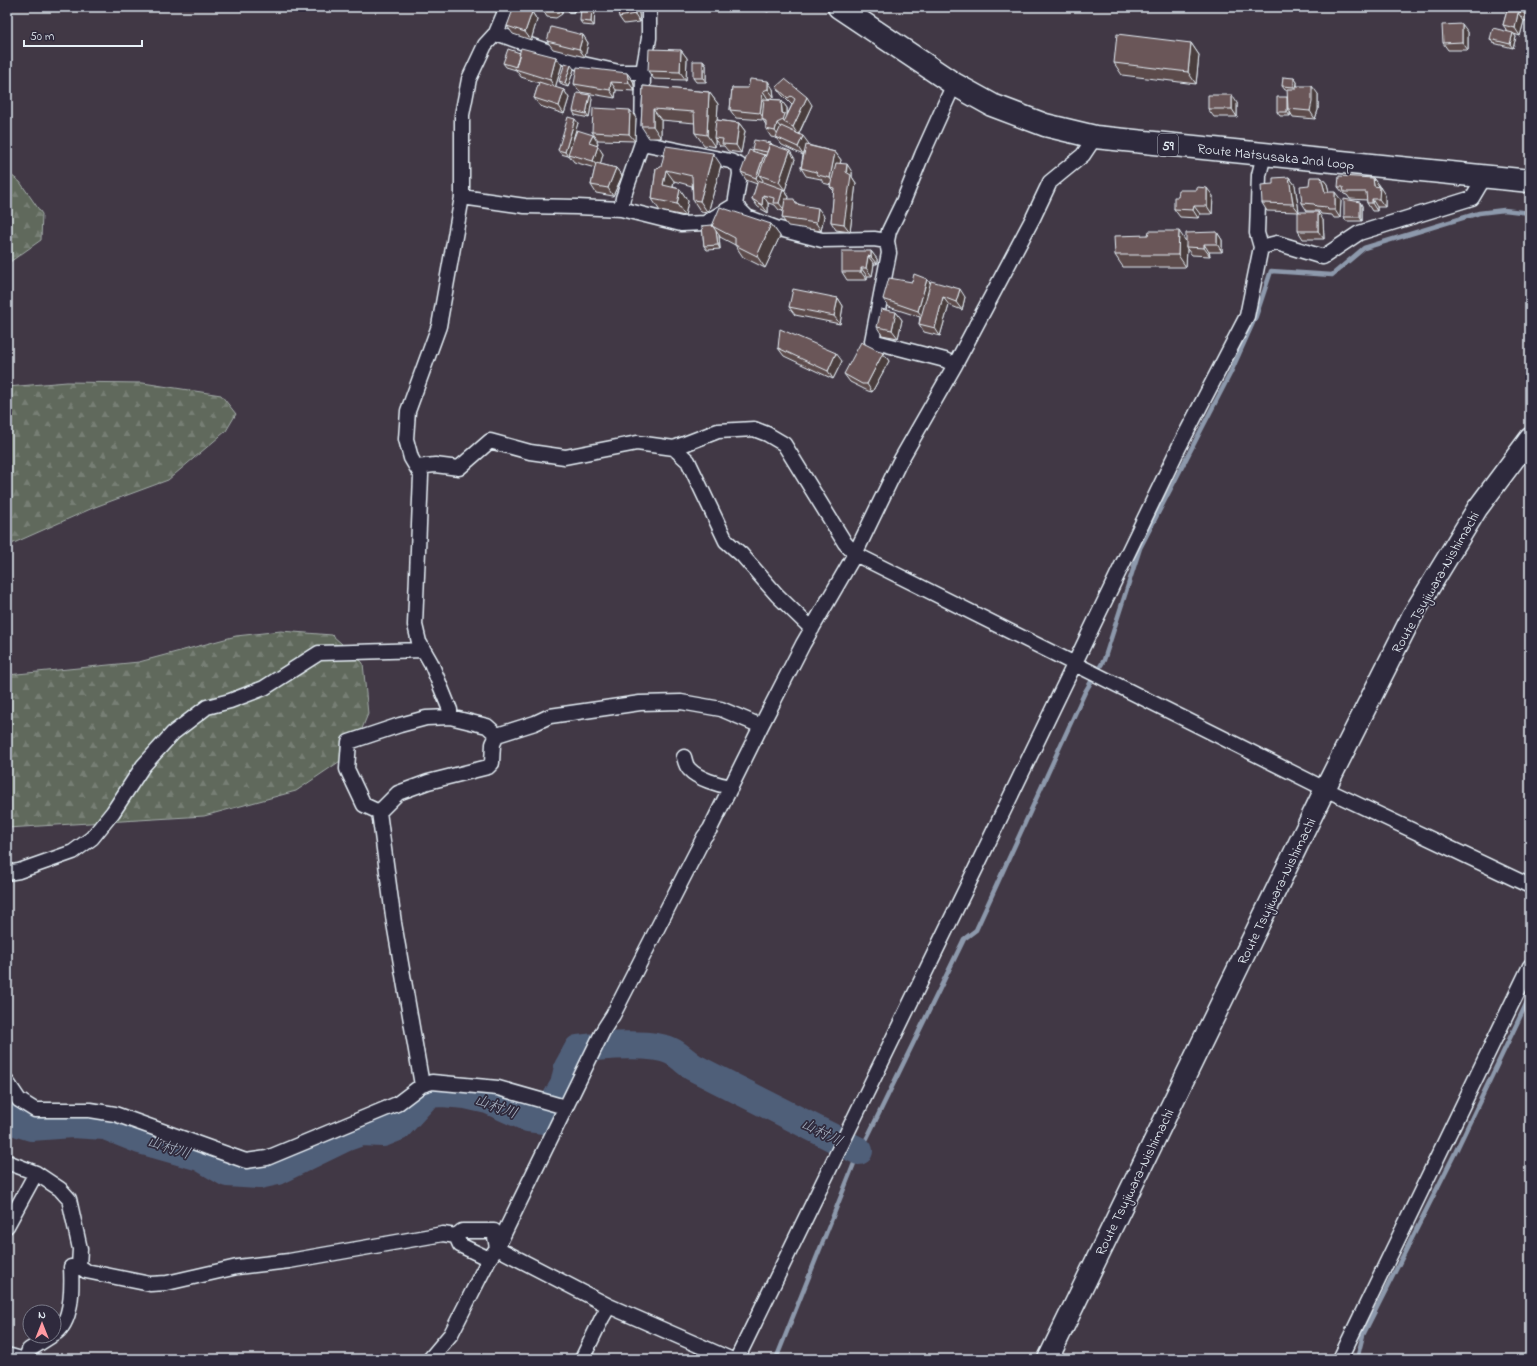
<svg xmlns="http://www.w3.org/2000/svg" width="1537" height="1366" viewBox="0 0 1537 1366" font-family="'Indie Flower','Klee One',sans-serif">
<style>
.forest{fill:url(#forest-firs);stroke:#a4adaa}
.lines{fill:none;stroke-linecap:round;stroke-linejoin:round}
.stream{stroke:#8d99ac;stroke-width:4.5}
.river{stroke:#505e79;stroke-width:28}
.minor-casing{stroke:#e8f1f8;stroke-width:17}
.secondary-casing{stroke:#e8f1f8;stroke-width:23}
.primary-casing{stroke:#e8f1f8;stroke-width:25}
.minor{stroke:#2f2a3d;stroke-width:14}
.secondary{stroke:#2f2a3d;stroke-width:20}
.primary{stroke:#2f2a3d;stroke-width:22}
.wall{fill:#5b4b4c;stroke:#e8f1f8;fill-rule:evenodd}
.shaded-wall{fill:#4a3d3e;stroke:#e8f1f8}
.building{fill:#6a5758;stroke:#e8f1f8}
.labels{text-anchor:middle;stroke-width:3.5;stroke-linejoin:round;paint-order:stroke}
.shield{fill:#2f2a3d;stroke:#b0b5c0;stroke-width:1}
.shield-label{font-size:13px;font-weight:bold;fill:#e8f1f8}
.street-label{font-size:14px;fill:#e8f1f8;stroke:#2f2a3d}
.water-label{font-size:15px;font-style:italic;fill:#abb6c5;stroke:#2f2a3d}
</style>
<defs>
<pattern id="forest-firs" width="22" height="20" patternUnits="userSpaceOnUse"><rect width="22" height="20" fill="#60695c"/><path d="M5 1l3.5 6h-7zM16 11l3.5 6h-7z" fill="#777f74"/></pattern>
</defs>
<rect width="100%" height="100%" fill="#413845"/>
<filter id="ink" filterUnits="userSpaceOnUse"><feTurbulence type="fractalNoise" baseFrequency=".025" numOctaves="2"/><feDisplacementMap in="SourceGraphic" scale="8" xChannelSelector="R" yChannelSelector="G"/><feConvolveMatrix kernelMatrix="1 2 1 2 8 2 1 2 1" color-interpolation-filters="sRGB"/></filter>
<g filter="url(#ink)">
<path class="forest" d="M7 172 20 182 42 214 41 240 7 264Z
M67 382 143 383 221 395 236 414 226 431 168 480 95 507 7 546V387Z
M281 631 332 635 363 663 368 714 352 753 296 791 204 816 7 828V675L139 662 236 636Z"/>
<g class="lines">
<path class="stream" d="M776 1359 859 1151 867 1138 964 939 976 930 1085 692 1104 660 1140 548 1230 374 1256 316 1271 271 1332 275 1364 248 1479 213 1504 210 1530 213
M1357 1359 1363 1335 1455 1153 1530 996"/>
<path class="river" d="M7 1109 15 1122 31 1127 72 1124 105 1126 140 1140 200 1157 227 1173 259 1175 277 1171 347 1137 361 1132 383 1133 398 1127 428 1094 442 1093 466 1095 488 1100 528 1118 544 1120 564 1085 568 1067 578 1049C601 1046 654 1041 673 1052 680 1056 686 1062 693 1067L859 1151"/>
<g class="minor-casing">
<path id="minor" d="M496 33 583 64 619 72H643
M954 84 922 155 903 202 889 231 887 241 889 253 872 341 945 360 955 365
M462 197 525 206 577 207 621 209 681 224 705 223 735 205 740 174 739 165 730 161 642 143
M735 205 747 217 776 228 822 240 874 239 887 241
M621 209 623 198 642 143 643 72 649 38V7
M1261 247 1277 243 1323 257 1359 233 1472 198 1485 176
M674 448 688 461 726 541 742 555 777 595 812 629
M417 467 435 465 459 468 490 441 530 452 565 457 637 443 674 448 718 431 754 429 767 434 784 444 845 543 855 554 1325 789 1530 886
M450 717V710L431 663 419 642 415 625 421 475 411 458 406 439 408 411 439 326 462 197V115L469 79 485 45 496 33 507 7
M497 735 535 723 550 716 640 703 681 702 721 709 761 726
M684 757C685 761 686 766 689 769 698 779 719 785 731 787
M379 812 394 923 422 1085
M379 812 364 805 347 769 349 742 400 725 426 718 450 717 487 726 497 735
M379 812 398 793 428 782 488 767 492 763 493 744 497 735
M7 873 19 871 73 852 92 838 113 812 143 766 173 733 207 707 230 701 264 688 319 653 423 650
M7 1082 19 1100 35 1110H90L115 1114 246 1161 267 1158 397 1104 422 1085 432 1082 498 1088 565 1107
M7 1162 36 1173 60 1189 69 1199 80 1249 79 1266 86 1271 150 1284 167 1283 237 1267 289 1261 443 1234 456 1236 460 1245 489 1259
M7 1226 36 1173
M456 1236 462 1231H494L497 1248
M497 1248 609 1306 730 1359
M54 1334C73 1323 72 1287 71 1267L79 1266
M7 1355 21 1359
M26 1359 29 1350 51 1336
M430 1359 451 1334 489 1259 497 1248 604 1029 613 1015 704 837 710 829 761 726 803 644 855 554 899 463 955 365 1033 218 1050 182 1083 155 1095 137
M582 1359 602 1318 609 1306
M737 1359 976 868 1179 447 1247 316 1261 247 1257 233 1259 175 1264 155
M1340 1359 1530 966"/>
</g>
<g class="secondary-casing">
<path id="secondary" d="M1048 1359 1325 789 1412 616 1477 509 1530 438"/>
</g>
<g class="primary-casing">
<path id="primary" d="M839 7 954 84 992 105 1045 125 1095 137 1530 181"/>
</g>
<use href="#minor" class="minor"/>
<use href="#secondary" class="secondary"/>
<use href="#primary" class="primary"/>
</g>
<path class="wall" d="M525 7H563L562 14 556 18 547 17 544 12 530 11 532 12 537 20 531 40 513 34 507 26 527 10Z
M566 7H574V12H569L566 8Z
M595 7 594 26 583 25 580 21Z
M638 7 640 22 624 24 619 17Z
M758 7H770L768 12Z
M1508 7 1530 15 1529 20 1524 21 1520 36 1514 34 1516 37 1513 48 1493 43 1490 39 1508 32 1503 25Z
M1468 32V50H1448L1443 43Z
M583 35 588 43 585 57 553 49 547 41Z
M1191 43 1199 55 1196 84 1122 75 1114 63Z
M681 50 687 58 686 80 654 79 648 71Z
M520 53 556 57 562 65 555 88 564 90 569 98 564 114 540 106 534 98 539 83 521 77 516 70 506 67 503 63Z
M703 61 706 65V82H696L693 78Z
M574 69 568 87 562 85 559 81Z
M627 73 633 81 635 91 616 90 615 98 580 92 574 84Z
M1294 78 1297 82V86L1318 94V110L1315 119 1293 117 1290 112V116H1280L1277 112 1288 98V90H1285L1282 86Z
M643 86 709 92 718 104 717 120 739 123 745 131 741 153 728 151 724 146H720L715 140V147L704 145 695 133V123L661 120V138H649L641 126Z
M776 87 812 105 799 134 809 144 808 145 835 152 841 160 840 163 852 172V177L856 183 850 232 836 230 831 222 834 191 830 187 831 185 823 183 821 179 806 176 801 168 803 155 782 145 776 138 771 137 766 129V125L763 120 736 118 730 110 732 88 773 89 774 97 768 99 781 100 787 108V115L792 105 782 95Z
M592 99 589 118 575 115 573 111Z
M1237 103V117H1214L1208 109Z
M636 118 635 141 598 140 592 132Z
M578 123 569 151 593 135 598 143 597 146 603 154 600 164 616 168 622 176 613 196 596 193 591 185 595 168 574 162 568 154V156L561 154 558 150Z
M771 143 773 145 795 159 785 190 784 189 789 197 788 199 824 216 821 231 788 226 782 218 783 211 779 210 775 205 768 203V213L758 207 752 199 757 184 746 180 741 172 754 152 752 149ZM760 154 766 155 765 157Z
M721 165 708 213 701 212 693 200 692 186 674 181 673 187 680 189 688 201 685 216 660 211 652 199 656 168Z
M1289 177 1295 185 1299 212 1267 211 1262 203 1273 184Z
M1321 177 1327 184 1329 192 1341 200 1340 218H1334L1332 215 1321 214 1319 211H1307L1302 203 1309 185Z
M1373 178 1379 186V187L1385 195V207H1377V211H1372L1367 203V200L1350 199 1347 195 1344 194 1338 187Z
M1213 196 1212 214H1200L1198 218 1180 217 1174 209 1178 197Z
M1360 202 1362 206V221H1346L1344 217Z
M1323 220 1324 239H1303L1298 231Z
M771 224 780 236 765 268 743 257 735 245 720 237 719 235 720 249 707 250 704 246 702 226Z
M1217 232 1222 240V252H1209L1210 256 1192 255 1187 249 1186 267H1123L1115 255 1148 235 1186 241Z
M871 251 877 259V264H874L872 276H867V280H847L842 272Z
M927 279 930 283 965 297 962 310 949 305 940 336 924 332 919 324 920 317 889 307 883 299 912 282Z
M838 298 843 306 840 324 795 315 789 307Z
M896 312 902 320 898 338 882 335 877 327Z
M778 348 842 361 833 379 784 356Z
M883 353 889 361 872 392 868 391 850 382 844 374Z"/>
<path class="shaded-wall" d="M557 7H563L562 14Z
M571 7H574V12L571 8Z
M592 7H595L594 26 591 22Z
M634 7H638L640 22 635 14Z
M764 7H770L768 12Z
M1524 7 1530 15 1529 20 1523 12Z
M532 12 537 20 531 40 525 32Z
M1518 13 1524 21 1520 36 1515 28Z
M1462 24 1468 32V50L1462 42Z
M1513 33 1516 37 1513 48 1510 44Z
M583 35 588 43 585 57 579 49Z
M1191 43 1199 55 1196 84 1188 72Z
M681 50 687 58 686 80 680 72Z
M556 57 562 65 555 88 550 80Z
M703 61 706 65V82L703 78Z
M571 65 574 69 568 87 565 83Z
M627 73 633 81 635 91 629 83Z
M1294 78 1297 82 1296 91 1294 87Z
M768 81 773 89 774 97 768 89Z
M611 82 616 90 615 98 610 90Z
M1312 86 1318 94V110L1315 119 1310 111Z
M564 90 569 98 564 114 559 106Z
M763 91 768 99 765 120 760 113Z
M709 92 718 104 716 138H714L715 140V147L707 135Z
M590 95 592 99 589 118 586 114Z
M1232 95 1237 103V117L1232 109Z
M807 97 812 105 798 135 793 127Z
M1287 97 1290 101 1288 109 1290 112V116L1287 112Z
M781 100 787 108V117L784 122 783 120Z
M653 109 661 120V138L653 126Z
M630 110 636 118 635 141 629 134Z
M575 119 578 123 568 156 565 152Z
M739 123 745 131 741 153 736 145Z
M777 123 783 131 781 139 775 131Z
M593 135 598 143 594 151 589 143Z
M803 136 809 144 803 155 798 147Z
M598 146 603 154 599 169 593 161Z
M790 151 795 159 785 190 779 182Z
M835 152 841 160 835 186 830 178Z
M713 153 721 165 708 213 700 201Z
M764 155 770 163 759 175 763 180 761 186 756 178Z
M847 164 852 172V177L856 183 850 232 844 224Z
M616 168 622 176 613 196 608 188Z
M666 170 674 181 671 197 663 185Z
M1289 177 1295 185 1299 212 1293 204Z
M1321 177 1327 184 1331 200 1325 192Z
M1373 178 1379 186V192L1380 187 1385 195V207L1379 199 1374 186Z
M1207 188 1213 196 1212 214 1207 206Z
M680 189 688 201 685 216 677 204Z
M783 189 789 197 785 211 779 203Z
M1335 192 1341 200 1340 218 1335 210Z
M763 195 768 203V213L762 205Z
M1372 199 1377 207V211L1372 203Z
M1360 202 1362 206V221L1360 217Z
M1194 206 1200 214 1198 218 1193 210Z
M818 208 824 216 821 231 816 223Z
M1318 212 1323 220 1324 239 1318 231Z
M771 224 780 236 765 268 757 256Z
M716 231 719 235 720 249 718 245Z
M1179 231 1187 243 1186 247 1187 249 1186 267 1178 255Z
M1217 232 1222 240V252L1217 244Z
M1204 244 1209 252 1210 256 1204 248Z
M871 251 877 259V264L871 257Z
M868 256 874 264 872 276 866 268Z
M861 268 867 276V280L861 272Z
M927 279 933 287 924 319 918 311Z
M960 289 965 297 962 310 956 302Z
M943 297 949 305 940 336 935 328Z
M838 298 843 306 840 324 834 316Z
M896 312 902 320 898 338 892 330Z
M836 353 842 361 833 379 828 371Z
M883 353 889 361 872 392 867 384Z"/>
<path class="building" d="M514 7H518L532 12 525 32 507 26Z
M541 7H555L550 10 542 9Z
M566 7H571V8H566Z
M581 7H592L591 22 580 21Z
M617 7H634L635 14 619 17Z
M1508 7H1524L1523 12 1518 13 1515 28 1503 25Z
M1462 24V42L1443 43 1442 25Z
M551 27 583 35 579 49 547 41Z
M1493 28 1513 33 1510 44 1490 39Z
M1117 34 1191 43 1188 72 1114 63Z
M521 48 556 57 550 80 515 69Z
M508 49 520 53 516 67 503 63Z
M649 49 681 50 680 72 648 71Z
M693 61H703V78H693Z
M565 63 571 65 565 83 559 81Z
M577 67 627 73 629 83 611 82 610 90 574 84Z
M1283 77 1294 78V87L1282 86Z
M750 79 768 81V89L763 91 760 113 730 110 732 88H748Z
M785 79 807 97 793 127 784 122 795 99 791 96 788 98 776 87Z
M539 82 564 90 559 106 534 98Z
M643 86 709 92 707 135 695 133 694 112 653 109V126H641Z
M1296 86H1312V102L1310 111 1288 109 1287 89H1296Z
M577 93 590 95 586 114 573 111Z
M1208 95H1232V109H1208Z
M1277 97H1287V112H1277Z
M764 99 781 100 782 113 785 114 783 120 777 123 775 131 766 129V121L762 119Z
M593 108 630 110 629 134 592 132Z
M568 117 575 119 565 152 558 150Z
M716 120 739 123 736 145 722 144 723 139 714 138Z
M781 126 803 136 798 147 776 137Z
M577 130 593 135 589 143 598 146 593 161 568 154Z
M754 140 771 143V144H770L767 152 752 149Z
M770 144 790 151 779 182 759 175Z
M806 145 835 152 830 178 818 175 816 172 801 168Z
M666 146 713 153 700 201 693 200 692 176 666 170 663 185 680 189 677 204 652 199 656 168 661 167Z
M749 150 764 155 756 178 741 172Z
M596 163 616 168 608 188 591 185Z
M836 163 847 164 846 172 851 175 844 224 831 222 834 188 830 187Z
M1339 176 1373 178 1374 186 1380 187 1379 199H1372V203H1367L1366 192H1344L1343 187H1338Z
M1289 177 1293 204 1262 203 1261 185 1273 184V178Z
M1310 177H1321L1325 192H1335V210H1328L1327 207 1316 206 1314 204 1302 203 1300 186 1309 185Z
M758 180 783 189 779 203H773L774 198 763 195 762 205 752 199Z
M1197 187 1207 188V206H1194L1193 210 1174 209V197H1178L1179 190H1197Z
M785 199H794L796 204 818 208 816 223 782 218Z
M1344 199 1360 202V217H1344Z
M720 207 771 224 757 256 735 245V238L712 226Z
M1298 212H1318V231H1298Z
M712 225 716 231 718 245 704 246 702 226Z
M1149 231H1179L1178 255H1115L1114 236 1148 235Z
M1217 232V244H1204V248L1186 247V233Z
M842 251H871V257L868 256 866 268H861V272H842Z
M914 274 927 279 918 311 883 299 889 278 912 282Z
M931 281 960 289 956 302 943 297 935 328 919 324Z
M793 289 838 298 834 316 789 307Z
M881 309 896 312 892 330 877 327Z
M780 329 836 353 828 371 778 348Z
M861 342 883 353 867 384H862L844 374Z"/>
</g>
<g class="labels">
<rect class="shield" x="1158" y="134" width="20" height="22" rx="3"/>
<g class="shield-label">
<text x="1168" y="150">59</text>
</g>
<g class="street-label">
<text transform="translate(1276 156) rotate(6)" y="5">Route Matsusaka 2nd Loop</text>
<text transform="translate(1435 582) rotate(-60)" y="5">Route Tsujiwara-Nishimachi</text>
<text transform="translate(1276 891) rotate(-64)" y="5">Route Tsujiwara-Nishimachi</text>
<text transform="translate(1134 1182) rotate(-64)" y="5">Route Tsujiwara-Nishimachi</text>
</g>
<g class="water-label">
<text transform="translate(496 1106) rotate(20)" y="5">山村川</text>
<text transform="translate(822 1132) rotate(27)" y="5">山村川</text>
<text transform="translate(169 1147) rotate(18)" y="5">山村川</text>
</g>
</g>
<rect width="1537" height="1366" fill="none" stroke="#2f2a3d" stroke-width="24"/>
<rect x="12" y="12" width="1513" height="1342" fill="none" stroke="#e8f1f8" stroke-width="1.5" filter="url(#ink)"/>
<g transform="translate(42 1324)"><circle r="19" fill="#2f2a3d" stroke="#797a88"/>
<path d="M0-3L7 15L0 10L-7 15Z" fill="#ff9aa2"/>
<text y="-6" font-size="11" font-weight="bold" text-anchor="middle" fill="#e8f1f8">N</text>
</g>
<path d="M24 40v6h118v-6" fill="none" stroke="#e8f1f8" stroke-width="2"/>
<text x="30" y="40" font-size="12" fill="#e8f1f8" stroke="#2f2a3d" stroke-width="3" paint-order="stroke">50 m</text>
</svg>
